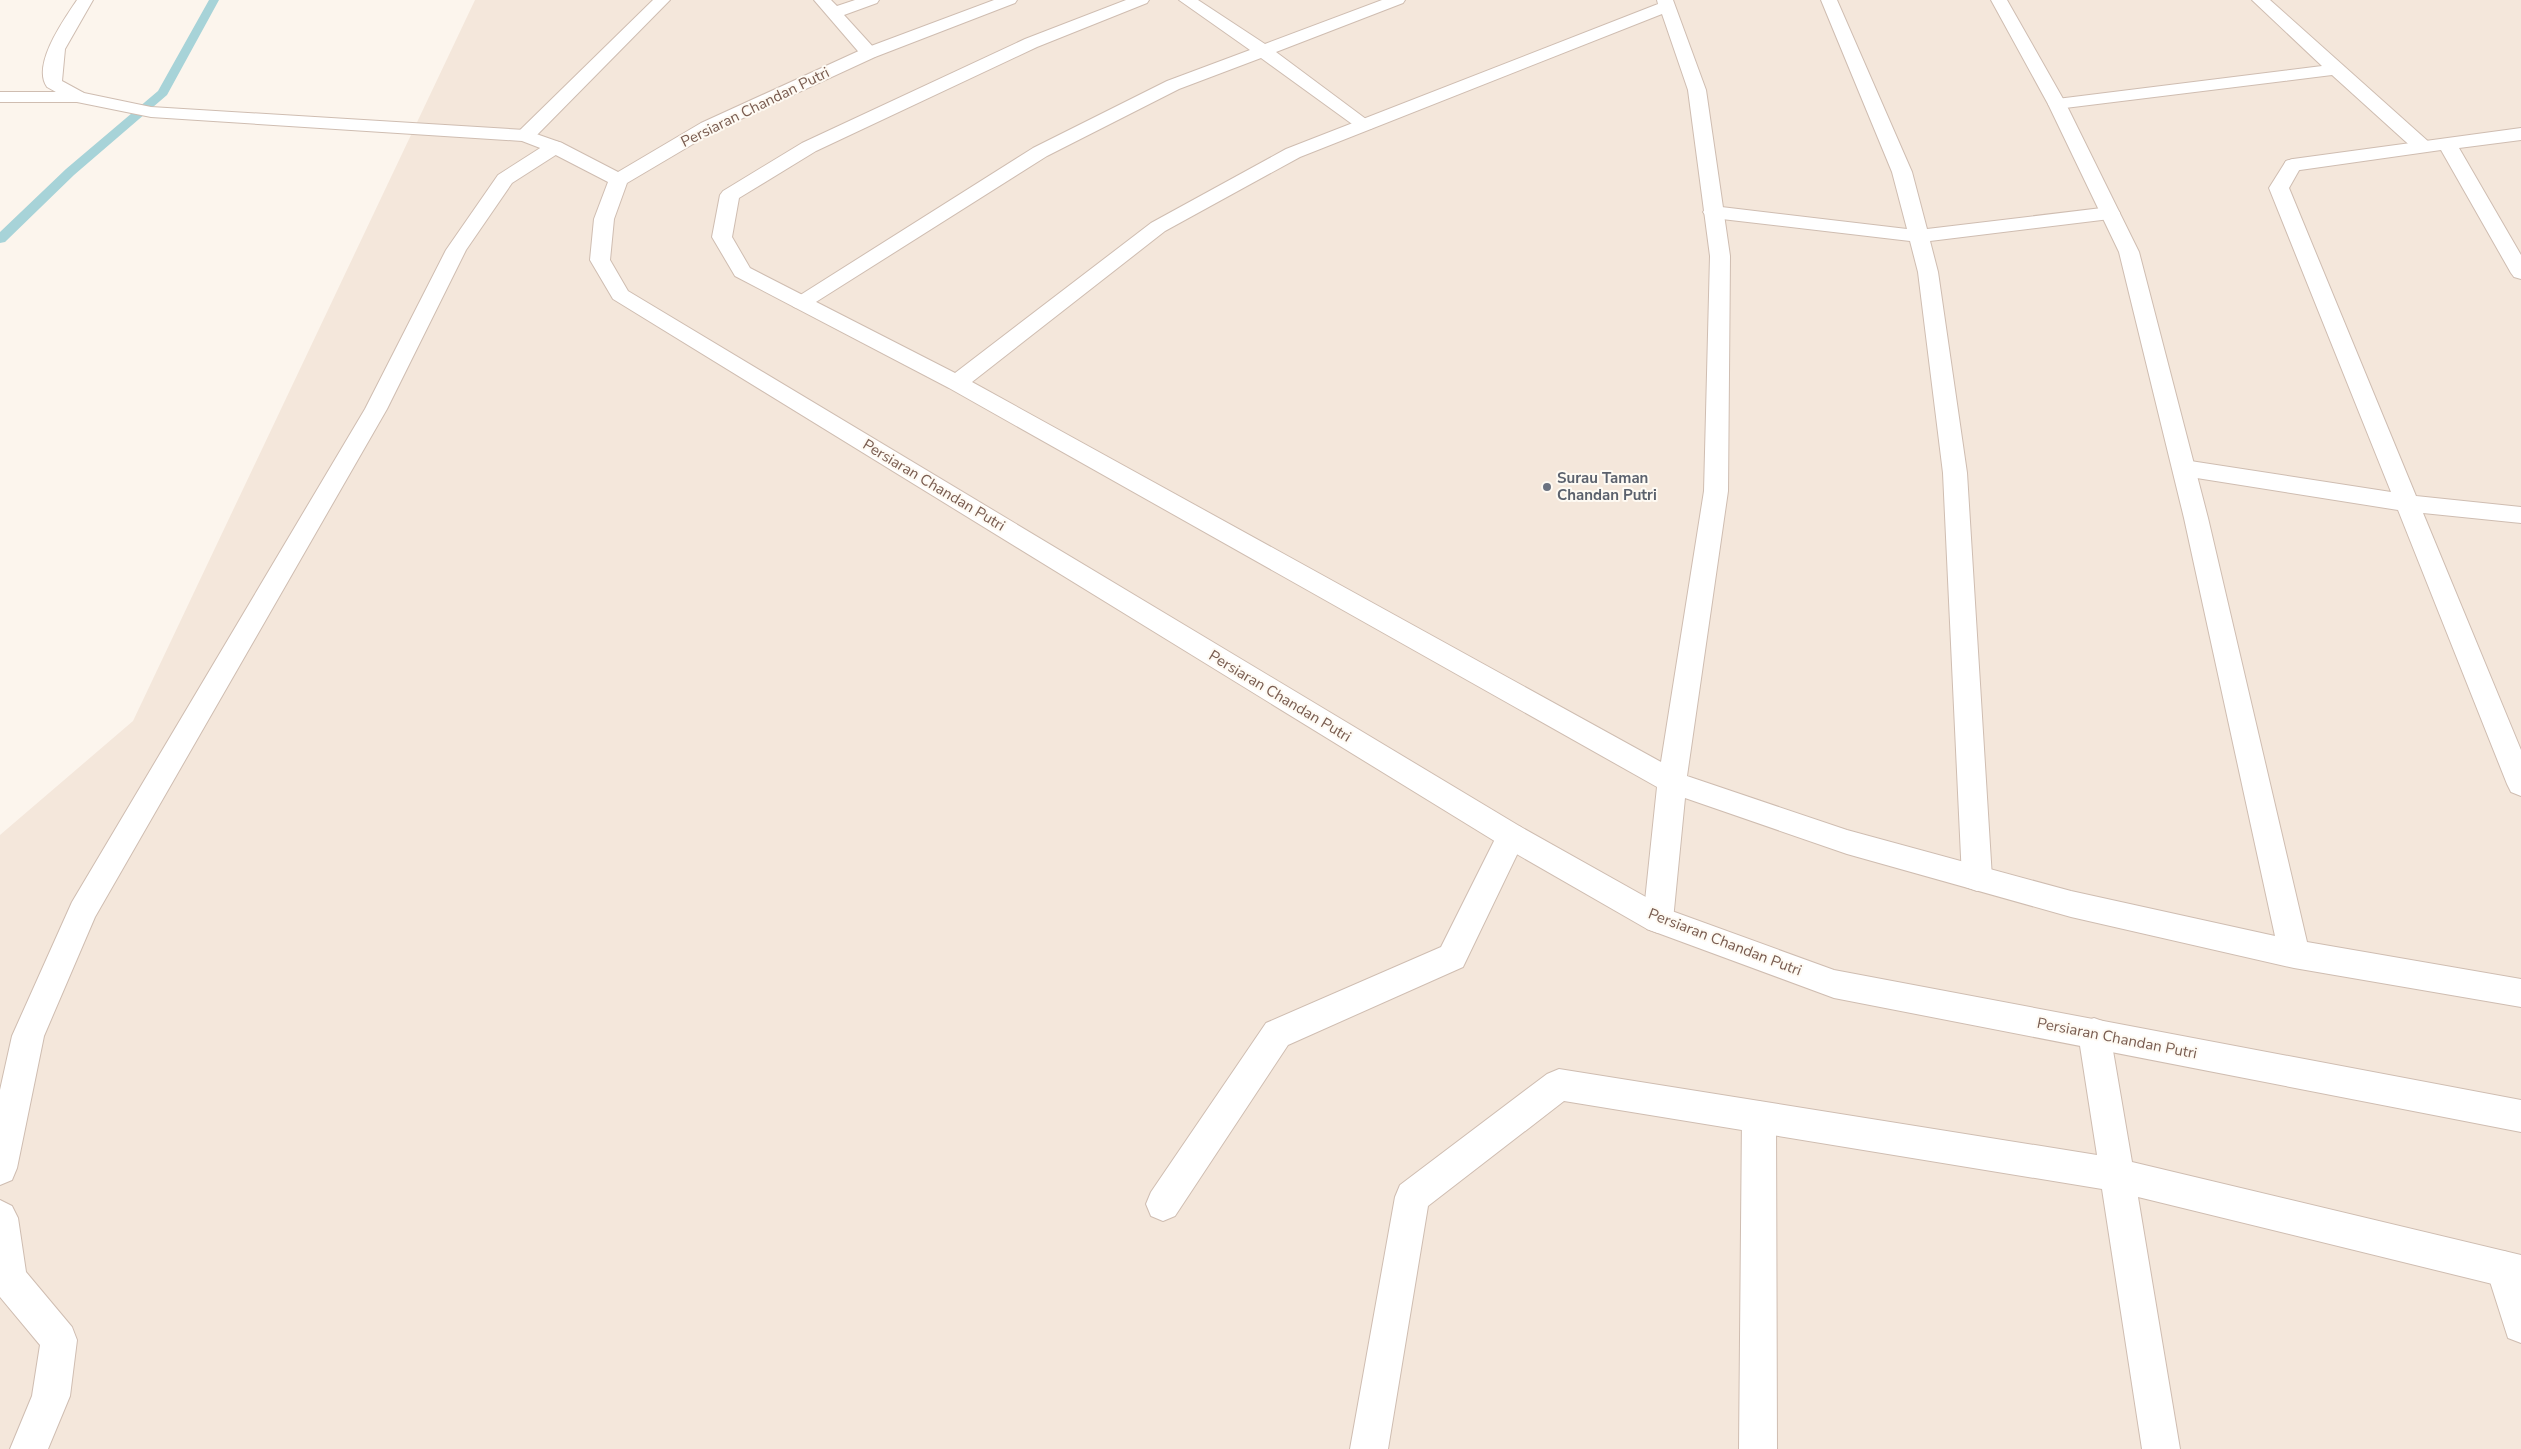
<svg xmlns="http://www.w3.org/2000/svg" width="2521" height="1449" viewBox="0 0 2521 1449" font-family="'Nunito Sans',sans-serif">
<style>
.residential{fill:#f4e7db}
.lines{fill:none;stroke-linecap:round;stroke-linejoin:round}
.stream{fill:#a7d3d8;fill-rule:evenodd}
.service-casing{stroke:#cfbdb1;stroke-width:2}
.minor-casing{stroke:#cfbdb1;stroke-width:2}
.tertiary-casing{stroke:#cfbdb1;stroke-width:2}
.service{fill:#fff;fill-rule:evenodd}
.minor{fill:#fff;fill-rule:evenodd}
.tertiary{fill:#fff;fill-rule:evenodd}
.worship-dot{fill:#6b7280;stroke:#fefaf3;stroke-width:2}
.labels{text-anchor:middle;stroke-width:4;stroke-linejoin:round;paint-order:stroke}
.street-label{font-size:15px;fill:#785b4f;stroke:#fefaf3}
.worship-label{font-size:15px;font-weight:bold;fill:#5b616d;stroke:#fefaf3;text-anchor:start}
</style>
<rect width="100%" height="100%" fill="#fcf5ed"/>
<path class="residential" d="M475 0H2521V1449H0V835L133 721Z"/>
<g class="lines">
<path class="stream" d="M209 0H219L167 95 74 175 5 242 0 243V232L66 169 158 91Z"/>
<g class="service-casing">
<path id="service" d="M653 0H670L532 140H518L516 136 518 132Z
M1179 0H1198L1265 44 1382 0H1405L1403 3 1276 52 1374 125 1371 129H1359L1261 58 1179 89 1047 156 808 307 801 309 794 307 790 303 794 299 1033 148 1167 81 1250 50Z
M1821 0H1837L1912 172 1927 229 2110 207 2117 209 2120 213 2117 217 2110 219 1930 241 1938 272 1967 473 1992 878 1988 887 1977 891 1966 887 1962 878 1943 473 1918 272 1910 241 1713 218 1706 216 1703 212 1706 208 1713 206 1907 229 1892 172Z
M2252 0H2270L2430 143 2432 147 2430 151H2416L2332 75 2057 109 2051 108 2048 104 2051 100 2057 99 2322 66Z
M0 92H78L84 93 87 97 84 101 78 102H0Z
M2293 159 2300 161 2302 165 2289 188 2416 496 2521 507V523L2423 513 2521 750V796L2511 792 2507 784 2398 510 2184 476 2176 474 2172 468 2176 462 2184 460 2391 492 2269 188 2286 161Z
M1511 824 1521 827 1526 836 1463 967 1288 1045 1175 1216 1163 1221 1151 1216 1146 1204 1151 1192 1266 1023 1441 947 1501 827Z
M1759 1101 1771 1106 1776 1117 1777 1449H1739L1742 1117 1747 1106Z
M2504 1251 2517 1256 2521 1267V1343L2508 1338 2486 1269 2491 1256Z"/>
</g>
<g class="minor-casing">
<path id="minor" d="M814 0H831L837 6 855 0H879L877 3 844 15 875 49 878 53 875 57H863Z
M1126 0H1149L1147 3 1037 47 816 151 739 198 732 237 750 268 955 373 1151 223 1286 149 1658 4 1657 0H1673L1706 90 1730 256 1728 491 1687 776 1847 830 2071 891 2275 936 2184 518 2119 252 2048 104 1991 0H2007L2066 104 2139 252 2208 518 2307 942 2521 979V1007L2294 968 2071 917 1847 854 1685 798 1673 920 1669 929 1658 933 1647 929 1643 920 1657 787 949 388 735 276 712 237 720 195 723 191 802 143 1025 39ZM1662 14 1688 90 1710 256 1704 491 1661 762 972 382 1165 231 1300 157Z
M2521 128V140L2459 148 2521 255V279L2514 277 2511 273 2441 150 2293 171 2286 169 2284 165 2286 161 2293 159Z
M555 141 562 143 564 147 562 151 512 183 466 250 387 409 95 917 44 1036 17 1168 12 1180 0 1185V1090L12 1036 72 902 365 409 446 250 498 175 548 143Z
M2094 1018 2105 1022 2110 1033 2132 1162 2521 1255V1291L2138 1197 2180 1449H2142L2102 1189 1564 1101 1428 1206 1388 1449H1350L1395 1197 1400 1185 1547 1074 1559 1069 2097 1155 2078 1033 2083 1022Z
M0 1200 12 1206 18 1218 26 1272 72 1327 77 1340 70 1396 48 1449H10L32 1396 40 1345 0 1297Z"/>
</g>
<g class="tertiary-casing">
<path id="tertiary" d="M77 0H93L65 49 62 81 84 93 151 107 525 130 562 143 618 172 701 123 863 49 994 0H1017L1015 3 875 57 715 131 627 183 614 219 610 260 628 291 1521 827 1669 910 1834 970 2521 1100V1132L1834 998 1647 929 1501 845 613 299 590 260 594 219 608 182 548 151 522 141 151 117 72 101 47 87C31 65 65 18 77 0Z"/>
</g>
<use href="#service" class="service"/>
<use href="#minor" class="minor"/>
<use href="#tertiary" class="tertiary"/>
</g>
<circle class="worship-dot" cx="1547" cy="487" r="5"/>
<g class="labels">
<g class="street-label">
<text transform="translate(755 107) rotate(-26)" y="5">Persiaran Chandan Putri</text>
<text transform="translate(934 485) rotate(31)" y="5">Persiaran Chandan Putri</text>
<text transform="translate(1280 696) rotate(31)" y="5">Persiaran Chandan Putri</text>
<text transform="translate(1725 942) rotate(21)" y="5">Persiaran Chandan Putri</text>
<text transform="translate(2117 1038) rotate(11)" y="5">Persiaran Chandan Putri</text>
</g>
<g class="worship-label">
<text x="1557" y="483">Surau Taman<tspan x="1557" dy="17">Chandan Putri</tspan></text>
</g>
</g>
</svg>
